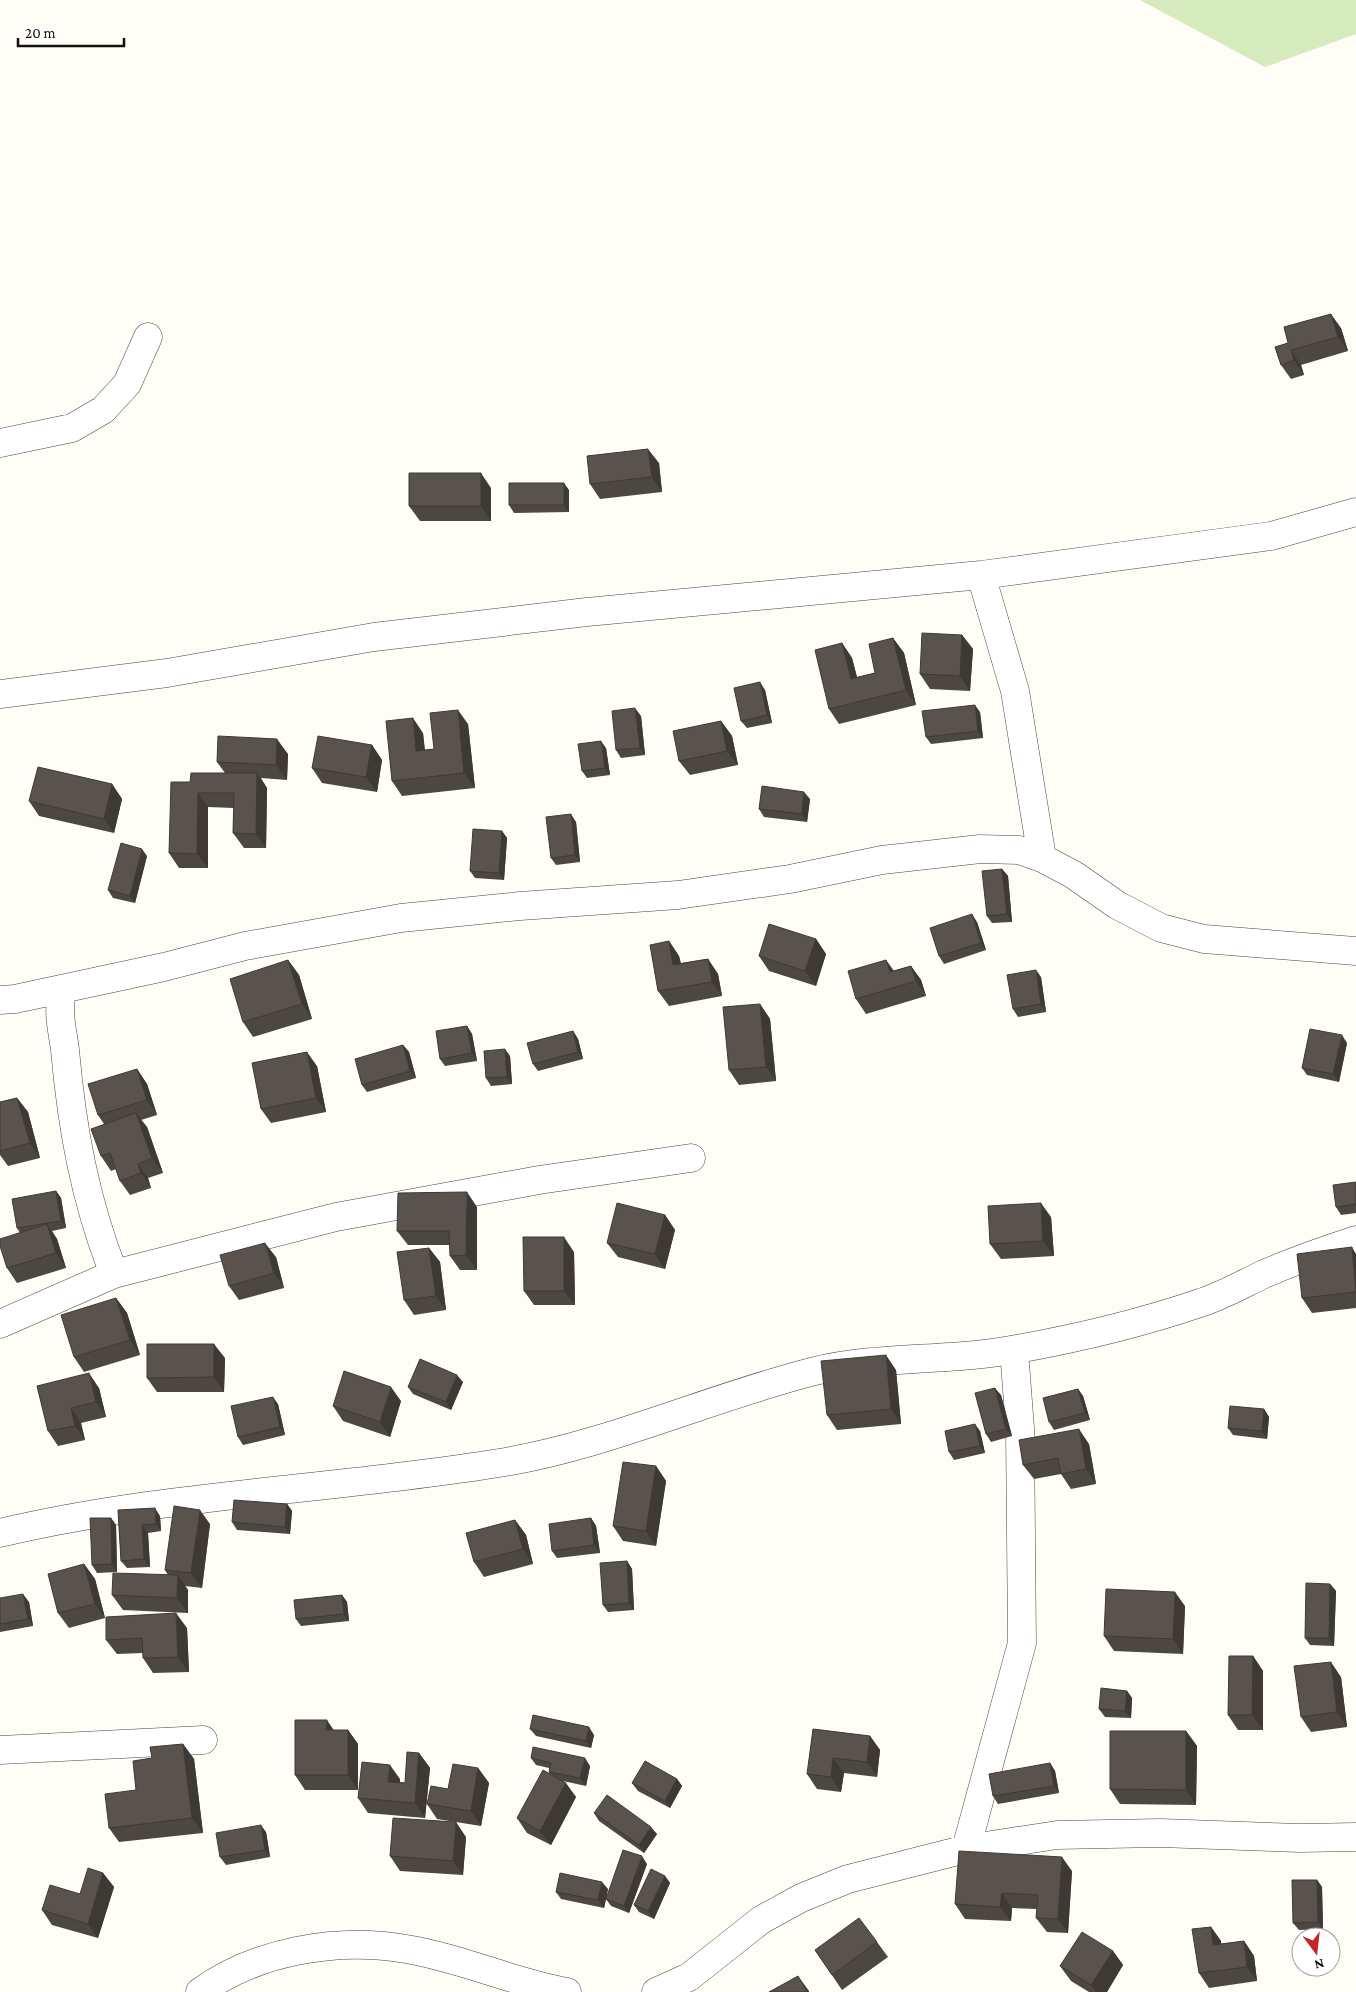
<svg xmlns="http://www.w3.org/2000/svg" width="1356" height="1992" viewBox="0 0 1356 1992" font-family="'Crimson Pro',serif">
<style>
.green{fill:#d5ebbd}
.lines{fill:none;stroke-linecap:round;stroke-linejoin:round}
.street-casing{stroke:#444;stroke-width:29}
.street{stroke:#fff;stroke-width:28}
.wall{fill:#4d4742}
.shaded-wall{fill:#3f3936}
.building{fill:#5a524d;stroke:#3f3936}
</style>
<rect width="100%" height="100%" fill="#fffdf5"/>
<path class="green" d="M1140 0H1356V34L1265 67Z"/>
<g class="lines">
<g class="street-casing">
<path id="street" d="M0 443 72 428 103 410 127 384 148 337
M981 575 1015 691 1042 858
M0 694 167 673 374 637 587 612 981 575 1271 536 1356 512
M61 989C61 1000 59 1012 61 1023 62 1032 64 1041 65 1050 72 1129 85 1200 114 1274
M0 1000 15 999 164 967 245 946 401 918 520 906 678 895 790 879 882 860 980 849 1019 850 1042 858 1074 875 1117 905 1161 928 1204 939 1356 951
M0 1324 114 1274 336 1217 539 1180 691 1158
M0 1533C164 1494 333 1490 499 1463 606 1446 711 1397 815 1371 882 1355 950 1362 1017 1349 1079 1338 1141 1323 1200 1303 1222 1296 1243 1284 1264 1274 1294 1261 1325 1250 1356 1240
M0 1750 203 1740
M966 1849 1022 1643 1020 1428 1014 1350
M200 1992C256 1951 337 1937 406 1949 461 1958 512 1982 567 1992
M656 1992 689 1977 761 1920 801 1898 848 1879 966 1849 1057 1835 1160 1833 1300 1838 1356 1837"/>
</g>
<use href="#street" class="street"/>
</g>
<path class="wall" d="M1341 328 1348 351 1301 365 1304 375 1291 379 1281 365 1275 347Z
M659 463 662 492 600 499 590 484Z
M491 488V521H420L409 506Z
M569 490V512L514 513 509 505Z
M962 635 973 649 970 691 930 689 920 674Z
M893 638 904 653 916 705 839 724 829 709 842 643 852 658 857 677 875 673Z
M765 690 772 723 747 728 741 721Z
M980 712 983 738 931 744 926 737Z
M641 716 645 755 621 758 616 750Z
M721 721 732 736 738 765 690 775 679 761Z
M468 724 475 788 402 796 392 781 423 733 425 750 434 749Z
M372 745 382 760 377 792 322 783 312 768Z
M606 748 610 775 587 778 582 771Z
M288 754 287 780 261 778 267 788 266 848H244L233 833 234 808 208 807V868H179L169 853 190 782 225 773 217 762Z
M112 784 122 799 114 833 39 816 29 801Z
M810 799 807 822 764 817 759 809Z
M576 822 580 862 556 865 551 858Z
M502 831 507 838 504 880 475 878 470 871Z
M147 856 135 903 113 898 108 890Z
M1002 869 1008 876 1012 922 992 923 987 916Z
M977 922 986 950 944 964 939 956Z
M816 939 826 954 816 986 769 971 759 956Z
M669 941 679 956 681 963 708 959 718 974 722 996 669 1006 658 991Z
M288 960 299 975 312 1019 253 1037 243 1022Z
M886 960 894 971 911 966 921 980 926 996 866 1014 856 999Z
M1041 977 1046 1012 1018 1017 1013 1009Z
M760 1004 770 1019 776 1081 739 1085 729 1070Z
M467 1026 472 1034 477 1061 445 1066 440 1059Z
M573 1031 578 1039 583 1059 538 1071 533 1064Z
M1347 1043 1339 1082 1307 1075 1302 1068Z
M403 1045 409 1052 416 1078 367 1092 362 1085Z
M510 1056 512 1084 491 1086 486 1078Z
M317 1066 326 1112 271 1123 261 1109Z
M137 1069 147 1084 157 1115 141 1120 147 1127 163 1173 148 1178 151 1188 130 1195 120 1181 116 1169 111 1171 101 1156 104 1124 98 1115Z
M17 1098 28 1112 40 1158 8 1166 0 1155V1102Z
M1356 1182V1213L1341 1215 1336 1207Z
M56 1191 61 1198 66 1228 52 1231 57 1239 66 1268 17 1283 7 1268 20 1233 17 1228Z
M477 1207V1270H460L450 1256V1245H408L397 1231Z
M665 1215 675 1230 665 1269 618 1257 607 1243Z
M1051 1217 1054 1256 1001 1259 990 1244Z
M429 1248 440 1262 446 1310 414 1315 404 1300Z
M574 1252 575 1305H534L524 1291Z
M1356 1254V1308L1312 1313 1302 1298Z
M276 1257 284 1288 239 1300 229 1286Z
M116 1298 127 1313 140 1355 84 1372 74 1357Z
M225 1358 224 1392H157L147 1378Z
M896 1370 901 1424 837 1430 827 1415Z
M463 1382 451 1410 413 1394 408 1387Z
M37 1386 99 1388 106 1417 81 1423 85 1440 58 1446 48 1431Z
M1078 1389 1083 1396 1090 1420 1054 1430 1049 1422Z
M1001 1395 1012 1436 991 1442 986 1434Z
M401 1401 390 1437 343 1421 333 1406Z
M278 1404 285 1435 243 1445 238 1437Z
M1264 1409 1269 1417 1267 1439 1233 1435 1228 1428Z
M980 1431 985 1453 954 1460 949 1452Z
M1089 1444 1096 1484 1071 1489 1061 1474 1034 1479 1023 1465Z
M656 1466 666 1481 656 1546 623 1541 613 1526Z
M287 1504 292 1511 290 1534 237 1530 232 1522Z
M118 1510 160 1516 161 1531 148 1533 150 1567 127 1568 121 1561Z
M111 1518 116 1525 117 1572 97 1573 92 1565Z
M591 1518 596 1526 600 1553 557 1558 552 1551Z
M515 1520 526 1535 533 1564 484 1577 474 1562Z
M210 1524 202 1588 185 1586 188 1590V1613L123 1610 112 1595 168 1575 165 1570Z
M627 1561 632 1569 634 1610 608 1612 603 1605Z
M84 1564 95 1579 105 1618 69 1628 58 1613Z
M1330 1584 1336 1591 1334 1646 1310 1645 1305 1638Z
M342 1595 347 1602 349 1621 301 1626 296 1619Z
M0 1598 29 1602 33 1626 0 1632Z
M1185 1606 1183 1654 1114 1651 1104 1636Z
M187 1628 189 1672 153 1673 143 1658V1653L117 1654 106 1640Z
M1253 1656 1263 1671V1730H1238L1228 1715Z
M1341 1677 1347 1727 1311 1732 1301 1717Z
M1127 1691 1132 1698 1131 1718 1105 1717 1099 1709Z
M530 1729 594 1735 591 1748 536 1736Z
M334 1730H348L358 1744V1790H305L295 1775Z
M1186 1731 1197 1746 1196 1805 1120 1804 1110 1789Z
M870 1736 880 1750 877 1777 844 1773 841 1792 817 1789 807 1774Z
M183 1744 194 1759 203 1833 119 1842 109 1828 136 1790 152 1758Z
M419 1753 430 1768 425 1818 368 1813 358 1798 400 1779V1782L405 1783Z
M531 1758 590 1766 586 1786 563 1781 576 1797 551 1845 527 1833 517 1818 550 1774 549 1772V1768L536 1765Z
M1050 1763 1055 1771 1059 1793 998 1804 993 1796Z
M478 1768 489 1783 481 1826 437 1819 427 1804Z
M677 1779 682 1786 670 1808 638 1791 632 1783Z
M594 1813 657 1834 644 1853 599 1821Z
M266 1832 270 1857 226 1865 220 1857Z
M466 1837 463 1875 400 1871 390 1856Z
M647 1864 629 1913 611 1906 606 1899Z
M1072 1871 1068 1933 1047 1932 1036 1918 1037 1909 1012 1908 1011 1921 965 1919 955 1904Z
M103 1873 114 1887 98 1938 52 1925 42 1910 80 1894Z
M665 1876 670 1883 654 1919 639 1912 634 1905Z
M1317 1880 1322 1887 1323 1929 1299 1930 1293 1923Z
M608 1889 604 1908 561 1899 556 1892Z
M1211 1927 1221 1941V1944L1244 1941 1254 1956 1257 1981 1209 1988 1199 1973Z
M877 1942 888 1957 842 1990 815 1950Z
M1113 1951 1123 1965 1107 1992H1089L1071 1981 1060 1966Z"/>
<path class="shaded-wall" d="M1331 314 1341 328 1348 351 1338 337Z
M1291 350 1301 365 1304 375 1294 360Z
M648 449 659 463 662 492 652 477Z
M481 473 491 488V521L481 506Z
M564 483 569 490V512L564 505Z
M962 635 973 649 970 691 960 676Z
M893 638 904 653 916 705 906 690Z
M842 643 852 658 861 693 851 679Z
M760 682 765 690 772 723 767 715Z
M975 705 980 712 983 738 978 731Z
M635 708 641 716 645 755 640 748Z
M458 710 468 724 475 788 464 773Z
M413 718 423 733 426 765 416 751Z
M721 721 732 736 738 765 727 751Z
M277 739 288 754 287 780 276 765Z
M601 741 606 748 610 775 605 768Z
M372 745 382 760 377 792 366 777Z
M257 773 267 788 266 848 256 834Z
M112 784 122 799 114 833 104 819Z
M804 792 810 799 807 822 802 814Z
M198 793 208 807V868L197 854Z
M571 814 576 822 580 862 575 855Z
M502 831 507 838 504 880 499 873Z
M142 849 147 856 135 903 130 896Z
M1002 869 1008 876 1012 922 1007 914Z
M972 914 977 922 986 950 981 943Z
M816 939 826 954 816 986 805 971Z
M669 941 679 956 683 979 673 965Z
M708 959 718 974 722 996 712 982Z
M288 960 299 975 312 1019 302 1004Z
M886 960 896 975 900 986 890 972Z
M911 966 921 980 926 996 916 981Z
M1036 970 1041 977 1046 1012 1041 1004Z
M760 1004 770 1019 776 1081 766 1067Z
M467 1026 472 1034 477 1061 472 1053Z
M573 1031 578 1039 583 1059 578 1052Z
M1342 1035 1347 1043 1339 1082 1333 1074Z
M403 1045 409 1052 416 1078 410 1071Z
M505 1049 510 1056 512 1084 507 1077Z
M307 1052 317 1066 326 1112 316 1098Z
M137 1069 147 1084 157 1115 147 1100Z
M17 1098 28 1112 40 1158 30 1143Z
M136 1113 147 1127 163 1173 152 1158Z
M138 1164 148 1178 151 1188 141 1173Z
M56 1191 61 1198 66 1228 61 1221Z
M467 1192 477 1207V1270L466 1255Z
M1041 1203 1051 1217 1054 1256 1043 1241Z
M665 1215 675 1230 665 1269 655 1254Z
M47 1224 57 1239 66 1268 56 1253Z
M564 1237 574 1252 575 1305 564 1291Z
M265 1243 276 1257 284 1288 274 1273Z
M1352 1247 1356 1254V1286Z
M429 1248 440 1262 446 1310 436 1296Z
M116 1298 127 1313 140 1355 130 1340Z
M214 1344 225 1358 224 1392 214 1377Z
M886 1355 896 1370 901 1424 891 1409Z
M89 1373 99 1388 106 1417 96 1402Z
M457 1375 463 1382 451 1410 446 1402Z
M391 1387 401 1401 390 1437 380 1422Z
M995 1388 1001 1395 1012 1436 1006 1429Z
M1078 1389 1083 1396 1090 1420 1085 1413Z
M273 1397 278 1404 285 1435 280 1427Z
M71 1408 81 1423 85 1440 75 1426Z
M1264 1409 1269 1417 1267 1439 1262 1431Z
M975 1424 980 1431 985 1453 980 1446Z
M1079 1429 1089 1444 1096 1484 1086 1469Z
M656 1466 666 1481 656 1546 646 1531Z
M287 1504 292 1511 290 1534 285 1527Z
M155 1508 160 1516 161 1531 156 1524Z
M200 1510 210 1524 202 1588 191 1573Z
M111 1518 116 1525 117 1572 112 1564Z
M591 1518 596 1526 600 1553 594 1545Z
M515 1520 526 1535 533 1564 523 1549Z
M142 1525 148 1533 150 1567 144 1559Z
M627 1561 632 1569 634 1610 629 1603Z
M84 1564 95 1579 105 1618 95 1604Z
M178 1575 188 1590V1613L177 1598Z
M1330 1584 1336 1591 1334 1646 1329 1638Z
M1175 1592 1185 1606 1183 1654 1173 1639Z
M23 1594 29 1602 33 1626 28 1619Z
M342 1595 347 1602 349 1621 344 1614Z
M176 1613 187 1628 189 1672 178 1657Z
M1253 1656 1263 1671V1730L1252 1715Z
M1331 1662 1341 1677 1347 1727 1337 1712Z
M1127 1691 1132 1698 1131 1718 1125 1711Z
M327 1720 337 1735 326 1730Z
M589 1727 594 1735 591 1748 586 1741Z
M348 1730 358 1744V1790L348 1775Z
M1186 1731 1197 1746 1196 1805 1186 1790Z
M870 1736 880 1750 877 1777 867 1762Z
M183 1744 194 1759 203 1833 192 1818Z
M419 1753 430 1768 425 1818 415 1803Z
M585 1758 590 1766 586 1786 580 1778Z
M833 1758 844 1773 841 1792 831 1777Z
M1050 1763 1055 1771 1059 1793 1054 1786Z
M390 1765 400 1779 399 1796 388 1782Z
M478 1768 489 1783 481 1826 471 1811Z
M677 1779 682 1786 670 1808 665 1801Z
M566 1783 576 1797 551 1845 540 1831Z
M456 1822 466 1837 463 1875 453 1861Z
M261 1825 266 1832 270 1857 265 1850Z
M651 1827 657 1834 644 1853 639 1845Z
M642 1856 647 1864 629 1913 624 1906Z
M1062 1857 1072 1871 1068 1933 1058 1919Z
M103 1873 114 1887 98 1938 88 1924Z
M665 1876 670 1883 654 1919 648 1911Z
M1317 1880 1322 1887 1323 1929 1318 1922Z
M602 1882 608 1889 604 1908 598 1900Z
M1002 1893 1012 1908 1011 1921 1000 1907Z
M1211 1927 1221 1941 1223 1960 1213 1945Z
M1244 1941 1254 1956 1257 1981 1247 1967Z
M1113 1951 1123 1965 1107 1992H1096L1091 1985Z
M798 1976 809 1991V1992H807Z"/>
<path class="building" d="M1331 314 1338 337 1291 350 1294 360 1281 365 1275 347 1288 343 1284 327Z
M648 449 652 477 590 484 587 456Z
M409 473H481V506H409Z
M509 483H564V505H509Z
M922 633 962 635 960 676 920 674Z
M893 638 906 690 829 709 815 650 842 643 851 679 875 673 869 644Z
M760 682 767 715 741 721 734 688Z
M975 705 978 731 926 737 922 711Z
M635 708 640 748 616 750 612 711Z
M458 710 464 773 392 781 386 721 413 718 416 751 434 749 430 713Z
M721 721 727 751 679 761 673 731Z
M218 736 277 739 276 765 217 762Z
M318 736 372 745 366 777 312 768Z
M601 741 605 768 582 771 578 744Z
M38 767 112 784 104 819 29 801Z
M191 773H257L256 834 233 833 234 793H198L197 854 169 853 171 782H190Z
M762 786 804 792 802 814 759 809Z
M571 814 575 855 551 858 546 817Z
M473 829 502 831 499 873 470 871Z
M121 843 142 849 130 896 108 890Z
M1002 869 1007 914 987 916 982 871Z
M972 914 981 943 939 956 930 928Z
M769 924 816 939 805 971 759 956Z
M669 941 673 965 708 959 712 982 658 991 650 945Z
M288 960 302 1004 243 1022 230 979Z
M886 960 890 972 911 966 916 981 856 999 848 971Z
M1036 970 1041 1004 1013 1009 1007 975Z
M760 1004 766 1067 729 1070 723 1007Z
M467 1026 472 1053 440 1059 436 1031Z
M1310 1029 1342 1035 1333 1074 1302 1068Z
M573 1031 578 1052 533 1064 527 1043Z
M403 1045 410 1071 362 1085 355 1059Z
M505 1049 507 1077 486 1078 484 1051Z
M307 1052 316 1098 261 1109 252 1063Z
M137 1069 147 1100 98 1115 88 1084Z
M17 1098 30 1143 0 1151V1102Z
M136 1113 152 1158 138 1164 141 1173 120 1181 110 1153 101 1156 91 1129Z
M1356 1182V1204L1336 1207 1333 1185Z
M56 1191 61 1221 17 1228 12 1199Z
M467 1192 466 1255 450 1256 449 1231H397L398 1193Z
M617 1203 665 1215 655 1254 607 1243Z
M1041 1203 1043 1241 990 1244 988 1206Z
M47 1224 56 1253 7 1268 0 1246V1239Z
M523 1237H564V1291H524Z
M265 1243 274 1273 229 1286 220 1255Z
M1352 1247 1356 1292 1302 1298 1297 1254Z
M429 1248 436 1296 404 1300 397 1252Z
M116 1298 130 1340 74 1357 61 1315Z
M147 1344H214V1377L147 1378Z
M886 1355 891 1409 827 1415 821 1361Z
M420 1359 457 1375 446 1402 408 1387Z
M344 1371 391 1387 380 1422 333 1406Z
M89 1373 96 1402 71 1408 75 1426 48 1431 37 1386Z
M995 1388 1006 1429 986 1434 975 1393Z
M1078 1389 1085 1413 1049 1422 1043 1398Z
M273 1397 280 1427 238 1437 231 1406Z
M1230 1406 1264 1409 1262 1431 1228 1428Z
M975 1424 980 1446 949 1452 945 1431Z
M1079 1429 1086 1469 1061 1474 1058 1458 1023 1465 1019 1440Z
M623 1462 656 1466 646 1531 613 1526Z
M234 1500 287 1504 285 1527 232 1522Z
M174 1506 200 1510 191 1573 165 1570Z
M155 1508 156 1524 142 1525 144 1559 121 1561 118 1510Z
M90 1518H111L112 1564 92 1565Z
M591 1518 594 1545 552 1551 549 1524Z
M515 1520 523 1549 474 1562 466 1533Z
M627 1561 629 1603 603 1605 600 1563Z
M84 1564 95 1604 58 1613 48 1574Z
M113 1573 178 1575 177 1598 112 1595Z
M1306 1583 1330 1584 1329 1638H1305Z
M1106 1589 1175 1592 1173 1639 1104 1636Z
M23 1594 28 1619 0 1624V1598Z
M342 1595 344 1614 296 1619 294 1600Z
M176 1613 178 1657 143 1658 142 1638 106 1640V1617Z
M1229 1656H1253L1252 1715H1228Z
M1331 1662 1337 1712 1301 1717 1294 1666Z
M1101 1688 1127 1691 1125 1711 1099 1709Z
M533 1715 589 1727 586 1741 530 1729Z
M295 1720H327L326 1730H348V1775H295Z
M813 1729 870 1736 867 1762 833 1758 831 1777 807 1774Z
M1110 1731H1186V1790L1110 1789Z
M183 1744 192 1818 109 1828 105 1794 136 1790 133 1761 152 1758 150 1747Z
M533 1747 585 1758 580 1778 549 1772 551 1763 531 1758Z
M407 1752 419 1753 415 1803 358 1798 362 1762 390 1765 388 1782 405 1783Z
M645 1761 677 1779 665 1801 632 1783Z
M1050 1763 1054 1786 993 1796 989 1774Z
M453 1764 478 1768 471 1811 427 1804 431 1786 448 1789Z
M543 1770 566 1783 540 1831 517 1818Z
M607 1795 651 1827 639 1845 594 1813Z
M393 1818 456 1822 453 1861 390 1856Z
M261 1825 265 1850 220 1857 216 1833Z
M623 1850 642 1856 624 1906 606 1899Z
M959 1851 1062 1857 1058 1919 1036 1918 1038 1895 1002 1893 1000 1907 955 1904Z
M88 1868 103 1873 88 1924 42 1910 50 1885 80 1894Z
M651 1869 665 1876 648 1911 634 1905Z
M560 1873 602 1882 598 1900 556 1892Z
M1292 1880H1317L1318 1922 1293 1923Z
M859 1918 877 1942 832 1975 815 1950Z
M1211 1927 1213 1945 1244 1941 1247 1967 1199 1973 1192 1929Z
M1082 1932 1113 1951 1091 1985 1060 1966Z
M798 1976 807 1992H769Z"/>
<g transform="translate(1316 1952) rotate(165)"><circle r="24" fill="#ffffff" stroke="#a0a0a0"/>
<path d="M0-4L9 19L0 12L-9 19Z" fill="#c4262e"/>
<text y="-8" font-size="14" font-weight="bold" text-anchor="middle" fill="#111111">N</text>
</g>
<path d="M18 38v8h106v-8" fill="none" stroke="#111111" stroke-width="2.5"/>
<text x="25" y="38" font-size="15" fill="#111111" stroke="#ffffff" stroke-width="4" paint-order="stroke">20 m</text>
</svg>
